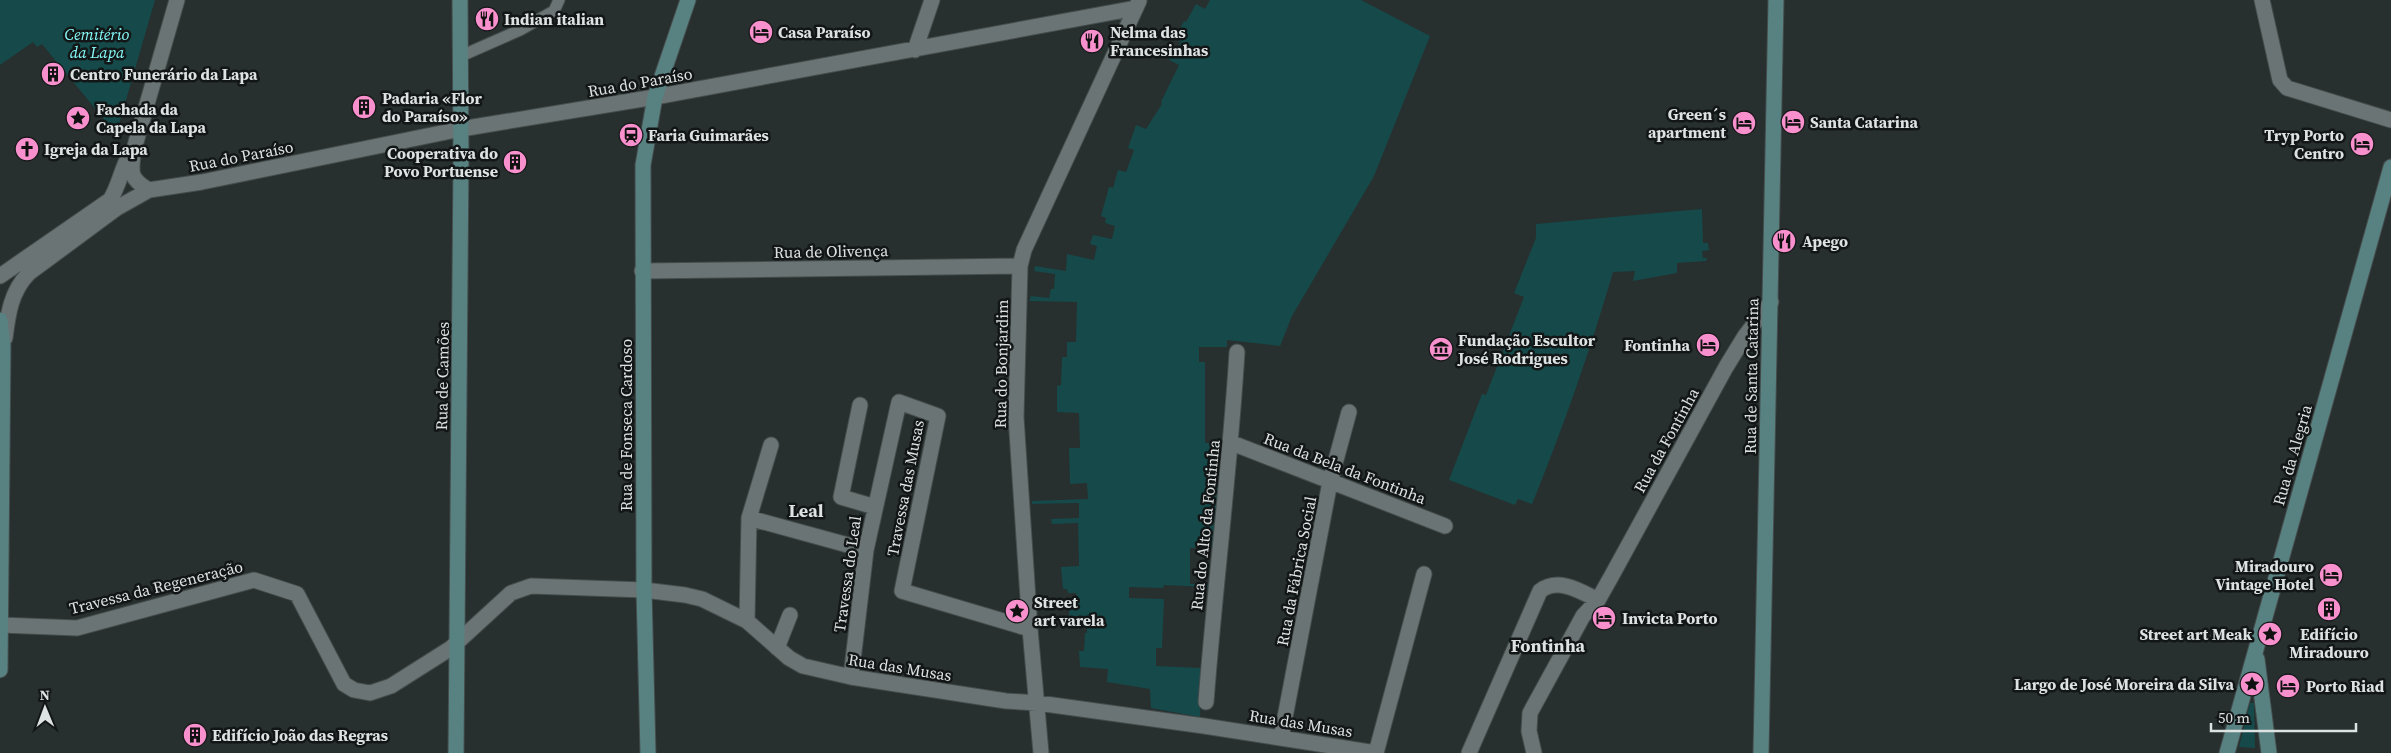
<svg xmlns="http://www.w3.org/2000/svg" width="2391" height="753" viewBox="0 0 2391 753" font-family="'Source Serif 4',serif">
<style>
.green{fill:#164a4a}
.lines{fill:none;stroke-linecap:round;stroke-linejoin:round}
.lane-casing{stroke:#454c4c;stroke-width:13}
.street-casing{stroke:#454c4c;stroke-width:17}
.secondary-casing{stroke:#454c4c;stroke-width:17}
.lane{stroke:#6b7474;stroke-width:11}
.street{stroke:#6b7474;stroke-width:15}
.secondary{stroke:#588282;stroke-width:15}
.labels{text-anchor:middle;stroke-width:5;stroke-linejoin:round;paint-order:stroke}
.poi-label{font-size:16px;font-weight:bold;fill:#dde2e2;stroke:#131616;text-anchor:start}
.park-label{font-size:16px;font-style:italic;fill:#86fbfa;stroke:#131616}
.street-label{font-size:16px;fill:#dde2e2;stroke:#131616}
.neighbourhood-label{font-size:18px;font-weight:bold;fill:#dde2e2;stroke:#131616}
</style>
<rect width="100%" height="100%" fill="#272f2f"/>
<path class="green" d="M0 0H155L119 124 113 125 107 123 42 44 37 47 33 42 0 65Z
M1210 0H1361L1430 36 1374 176 1292 316 1280 346 1227 340V347H1199V362H1205V443H1225L1213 547 1190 548V584H1208V587L1164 585 1163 588 1129 587V598L1164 599 1162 648H1156V666L1202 668 1200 717 1151 708 1150 689 1107 682 1108 669 1080 667 1079 651H1084L1085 633H1087L1086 616H1069V601H1077L1076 593H1068L1067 589H1063L1061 567 1079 566 1078 523 1052 524 1051 519 1079 518V503L1032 504V501L1088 499 1087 483 1070 484 1069 448H1080L1079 413 1057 412V386L1061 385 1062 357H1067V342H1076L1077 302 1029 301 1031 296 1049 298 1051 289H1054L1055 274 1034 271 1035 266 1066 271 1067 254 1094 260 1097 246 1090 244 1093 235 1112 239 1115 226 1105 223 1106 218 1101 216 1109 187 1113 188 1118 170 1126 172 1134 150 1128 148 1136 125 1146 129 1162 104 1161 102 1179 65 1169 60 1181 42 1175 39 1184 21 1186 22 1196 4 1205 9Z
M1702 209 1703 243H1708L1709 250 1702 251 1703 258H1707L1706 261 1677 263V273L1633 281 1635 271 1613 272C1590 351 1563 428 1532 504L1518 499 1515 505 1449 480 1482 394 1486 395 1524 297 1514 293 1536 238V224Z
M2250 703H2254L2255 748 2239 747Z"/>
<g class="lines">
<g class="lane-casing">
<path id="lane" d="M461 56 520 30 554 11 559 0"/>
</g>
<g class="street-casing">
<path id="street" d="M2262 0 2280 80 2287 88 2391 120
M915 50 932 0
M149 190C128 178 131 171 134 149L177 0
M642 271 1020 266
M0 276 110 200C119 186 121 170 129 156
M5 338C8 314 11 291 29 273L117 208 149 190 202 182 461 129 655 97 1136 8
M860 405 841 497 875 507
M1232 443 1445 526
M749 518 866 550
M747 621 749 518 771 445
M1 625 77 628 254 580 297 594 344 684 354 690 370 693 391 686 451 648 511 593 531 586 644 590 685 595 702 599 747 621 789 658 803 666 851 677 1006 701 1038 703 1204 726 1376 753
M777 648 790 615
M851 677 866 550 899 402 938 416 902 591 1030 629
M1206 702C1215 585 1230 469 1237 352
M1281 738 1330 482 1349 412
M1041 753 1030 629 1016 417 1020 266 1024 250 1139 1
M1376 753 1424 574
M1469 753 1540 591C1558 577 1580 591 1598 600
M1534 753 1529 731 1530 713 1583 616 1598 600 1611 577 1726 367 1745 336 1771 302"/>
</g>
<g class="secondary-casing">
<path id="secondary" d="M0 320 3 346 0 670
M2257 659 2269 753
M456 753 461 158 460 0
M648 753 644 590 643 165 655 97 688 0
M1761 753 1776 0
M2227 753 2391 167"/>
</g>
<use href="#lane" class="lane"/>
<use href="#street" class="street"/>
<use href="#secondary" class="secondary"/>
</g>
<defs>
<g id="restaurant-disc" transform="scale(1.25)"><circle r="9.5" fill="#f790cd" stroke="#131616"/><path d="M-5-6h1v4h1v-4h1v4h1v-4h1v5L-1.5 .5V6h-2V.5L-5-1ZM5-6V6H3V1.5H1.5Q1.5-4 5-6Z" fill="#111"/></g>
<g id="hotel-disc" transform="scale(1.25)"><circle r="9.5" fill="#f790cd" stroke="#131616"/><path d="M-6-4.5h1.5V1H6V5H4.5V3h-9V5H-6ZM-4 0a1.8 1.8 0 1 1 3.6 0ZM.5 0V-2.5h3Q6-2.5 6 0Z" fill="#111"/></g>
<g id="building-disc" transform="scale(1.25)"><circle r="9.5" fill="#f790cd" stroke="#131616"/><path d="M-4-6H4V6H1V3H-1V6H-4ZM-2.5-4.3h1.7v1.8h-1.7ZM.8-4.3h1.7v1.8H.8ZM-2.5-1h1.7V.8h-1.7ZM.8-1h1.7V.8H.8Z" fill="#111"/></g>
<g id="sight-disc" transform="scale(1.25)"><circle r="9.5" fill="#f790cd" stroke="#131616"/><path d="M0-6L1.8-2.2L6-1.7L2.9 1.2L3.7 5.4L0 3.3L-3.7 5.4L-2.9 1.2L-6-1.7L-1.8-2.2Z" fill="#111"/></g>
<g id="station-disc" transform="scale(1.25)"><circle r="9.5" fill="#f790cd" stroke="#131616"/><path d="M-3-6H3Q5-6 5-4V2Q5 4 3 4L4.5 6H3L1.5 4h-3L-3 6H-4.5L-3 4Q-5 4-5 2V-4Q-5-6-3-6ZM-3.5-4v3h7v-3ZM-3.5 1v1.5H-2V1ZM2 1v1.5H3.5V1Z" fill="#111"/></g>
<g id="church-disc" transform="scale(1.25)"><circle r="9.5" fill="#f790cd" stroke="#131616"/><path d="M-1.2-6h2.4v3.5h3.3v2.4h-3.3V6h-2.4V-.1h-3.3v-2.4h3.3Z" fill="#111"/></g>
<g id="museum-disc" transform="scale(1.25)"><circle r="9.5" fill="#f790cd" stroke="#131616"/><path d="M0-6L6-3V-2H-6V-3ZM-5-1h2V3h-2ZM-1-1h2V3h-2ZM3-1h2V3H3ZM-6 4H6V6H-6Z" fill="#111"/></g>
</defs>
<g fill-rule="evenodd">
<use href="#restaurant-disc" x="487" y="19"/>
<use href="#hotel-disc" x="761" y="32"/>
<use href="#restaurant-disc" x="1092" y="41"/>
<use href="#building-disc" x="53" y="74"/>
<use href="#building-disc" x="364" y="107"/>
<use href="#sight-disc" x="78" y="118"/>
<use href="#hotel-disc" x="1793" y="122"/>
<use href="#hotel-disc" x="1744" y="123"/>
<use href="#station-disc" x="631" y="135"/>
<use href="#hotel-disc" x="2362" y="144"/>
<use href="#church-disc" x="27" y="149"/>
<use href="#building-disc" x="515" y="162"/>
<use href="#restaurant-disc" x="1784" y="241"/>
<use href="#hotel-disc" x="1708" y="345"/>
<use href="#museum-disc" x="1441" y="349"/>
<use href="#hotel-disc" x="2331" y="575"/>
<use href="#building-disc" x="2329" y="609"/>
<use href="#sight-disc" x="1017" y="611"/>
<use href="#hotel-disc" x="1604" y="618"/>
<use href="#sight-disc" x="2270" y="634"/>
<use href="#sight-disc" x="2252" y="684"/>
<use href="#hotel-disc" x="2288" y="686"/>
<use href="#building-disc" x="195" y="735"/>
</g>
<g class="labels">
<g class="poi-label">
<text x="504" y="25">Indian italian</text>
<text x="778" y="38">Casa Paraíso</text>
<text x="1110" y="38">Nelma das<tspan x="1110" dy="18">Francesinhas</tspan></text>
<text x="70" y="80">Centro Funerário da Lapa</text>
<text x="382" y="104">Padaria «Flor<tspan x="382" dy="18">do Paraíso»</tspan></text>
<text x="96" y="115">Fachada da<tspan x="96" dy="18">Capela da Lapa</tspan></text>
<text x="1726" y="120" text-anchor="end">Green´s<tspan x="1726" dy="18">apartment</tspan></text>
<text x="1810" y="128">Santa Catarina</text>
<text x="648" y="141">Faria Guimarães</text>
<text x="2344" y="141" text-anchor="end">Tryp Porto<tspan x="2344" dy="18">Centro</tspan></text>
<text x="44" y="155">Igreja da Lapa</text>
<text x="498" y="159" text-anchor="end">Cooperativa do<tspan x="498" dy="18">Povo Portuense</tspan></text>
<text x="1802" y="247">Apego</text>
<text x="1458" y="346">Fundação Escultor<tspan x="1458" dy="18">José Rodrigues</tspan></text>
<text x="1690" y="351" text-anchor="end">Fontinha</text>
<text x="2314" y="572" text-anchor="end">Miradouro<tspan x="2314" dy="18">Vintage Hotel</tspan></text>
<text x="1034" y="608">Street<tspan x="1034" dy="18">art varela</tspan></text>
<text x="1622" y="624">Invicta Porto</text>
<text x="2252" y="640" text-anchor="end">Street art Meak</text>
<text x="2329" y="640" text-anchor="middle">Edifício<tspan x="2329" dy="18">Miradouro</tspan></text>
<text x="2234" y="690" text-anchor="end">Largo de José Moreira da Silva</text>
<text x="2306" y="692">Porto Riad</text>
<text x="212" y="741">Edifício João das Regras</text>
</g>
<g class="park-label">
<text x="97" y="40">Cemitério<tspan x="97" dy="18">da Lapa</tspan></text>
</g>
<g class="street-label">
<text transform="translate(640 82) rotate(-10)" y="6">Rua do Paraíso</text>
<text transform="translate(241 156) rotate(-11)" y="6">Rua do Paraíso</text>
<text transform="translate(831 251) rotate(-1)" y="6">Rua de Olivença</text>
<text transform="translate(1001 364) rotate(-89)" y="6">Rua do Bonjardim</text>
<text transform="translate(442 376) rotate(-89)" y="6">Rua de Camões</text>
<text transform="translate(1751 376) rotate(-89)" y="6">Rua de Santa Catarina</text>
<text transform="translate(626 425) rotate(-90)" y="6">Rua de Fonseca Cardoso</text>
<text transform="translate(1666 440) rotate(-61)" y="6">Rua da Fontinha</text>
<text transform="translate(2292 455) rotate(-74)" y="6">Rua da Alegria</text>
<text transform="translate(1345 468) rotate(21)" y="6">Rua da Bela da Fontinha</text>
<text transform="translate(905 488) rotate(-79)" y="6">Travessa das Musas</text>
<text transform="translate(1205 525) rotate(-84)" y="6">Rua do Alto da Fontinha</text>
<text transform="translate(1296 571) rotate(-79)" y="6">Rua da Fábrica Social</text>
<text transform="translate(847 574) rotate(-82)" y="6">Travessa do Leal</text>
<text transform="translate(156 587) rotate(-14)" y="6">Travessa da Regeneração</text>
<text transform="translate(900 667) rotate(9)" y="6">Rua das Musas</text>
<text transform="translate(1301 723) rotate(9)" y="6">Rua das Musas</text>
</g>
<g class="neighbourhood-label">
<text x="806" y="517">Leal</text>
<text x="1548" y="652">Fontinha</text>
</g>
</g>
<g transform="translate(45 708) rotate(359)" stroke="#131616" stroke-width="4" paint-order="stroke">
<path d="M0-4L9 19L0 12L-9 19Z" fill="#dde2e2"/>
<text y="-8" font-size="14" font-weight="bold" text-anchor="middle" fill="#dde2e2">N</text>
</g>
<path d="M2211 723v8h145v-8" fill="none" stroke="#dde2e2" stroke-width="2.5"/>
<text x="2218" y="723" font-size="15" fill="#dde2e2" stroke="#131616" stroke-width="4" paint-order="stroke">50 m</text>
</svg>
